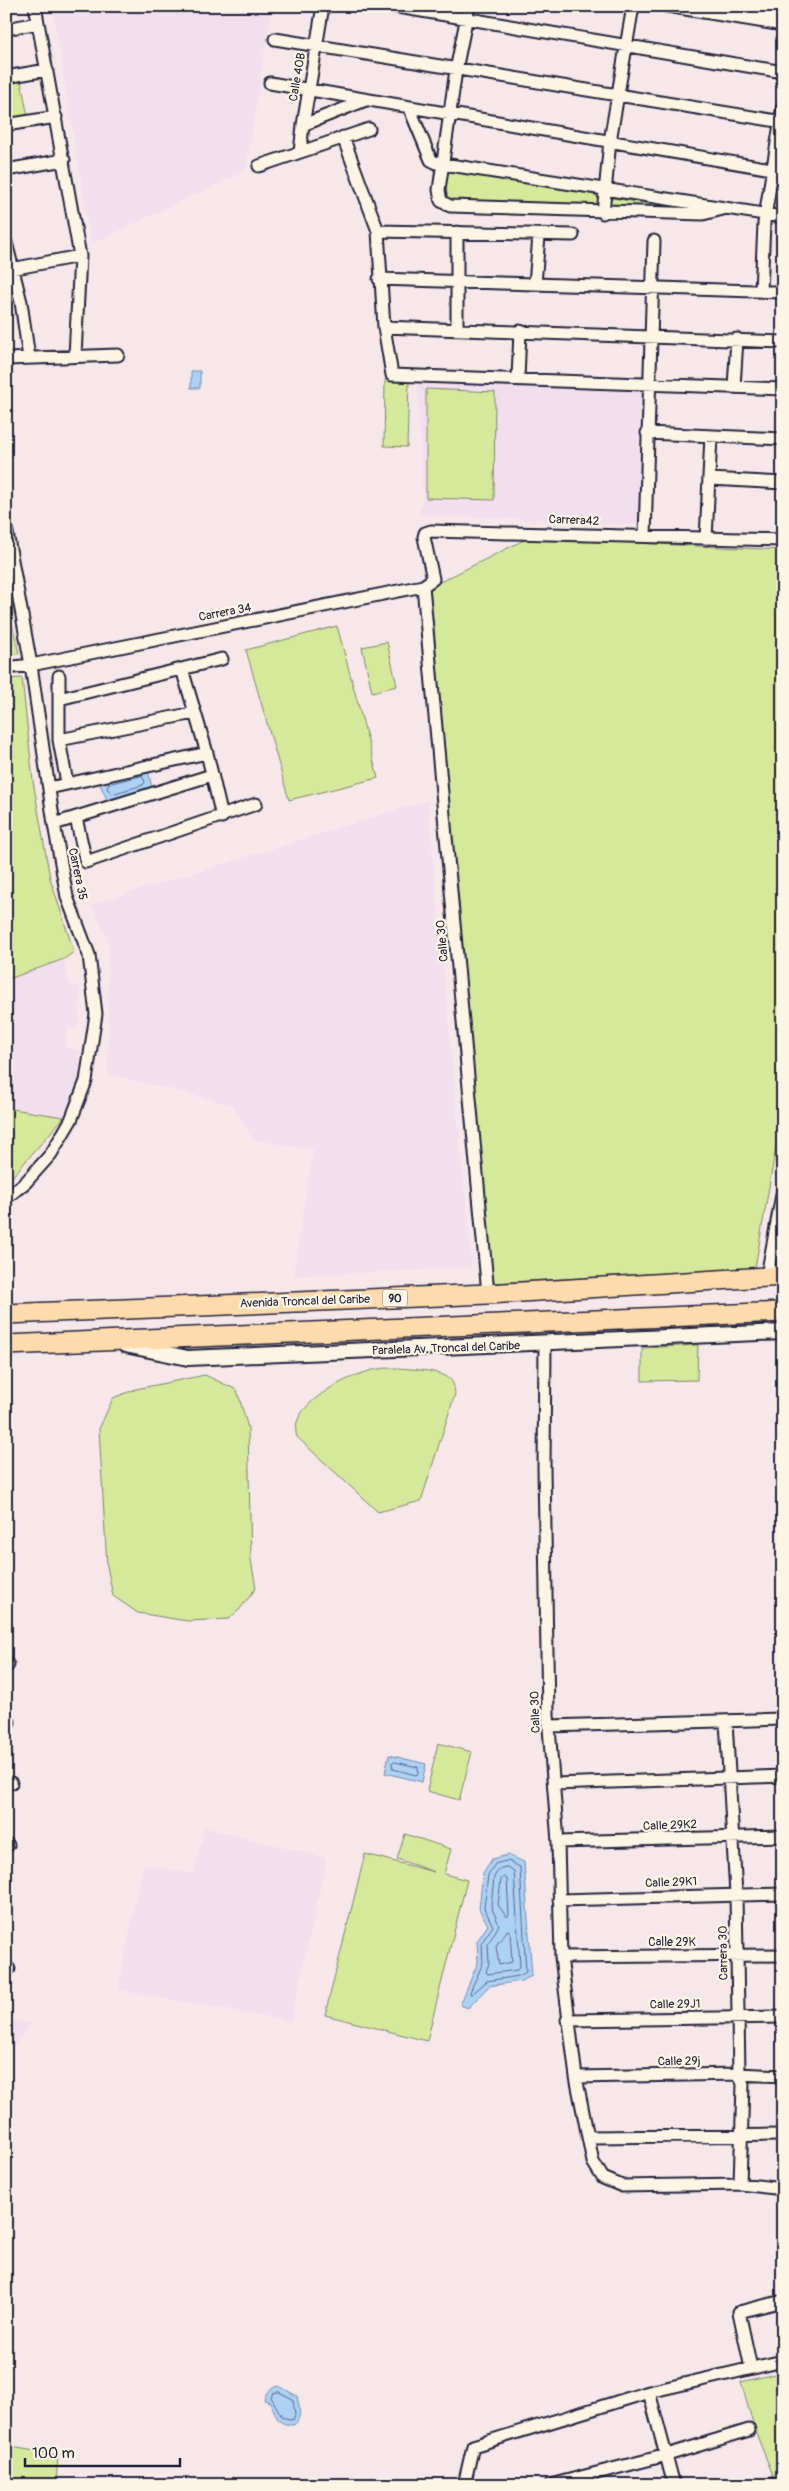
<svg xmlns="http://www.w3.org/2000/svg" width="789" height="2491" viewBox="0 0 789 2491" font-family="Pangolin,sans-serif">
<style>
.built{fill:#f2dfee}
.green{fill:#d6e89c;stroke:#7c856c}
.water{fill:#add1f5;stroke:#758bab}
.lines{fill:none;stroke-linecap:round;stroke-linejoin:round}
.shore{stroke:#5a6885;stroke-width:1}
.minor-casing{stroke:#22223b;stroke-width:15}
.tertiary-casing{stroke:#22223b;stroke-width:18}
.trunk-casing{stroke:#22223b;stroke-width:22}
.minor{stroke:#fcf5e5;stroke-width:11}
.tertiary{stroke:#fcf5e5;stroke-width:14}
.trunk{stroke:#fedbac;stroke-width:19}
.labels{text-anchor:middle;stroke-width:4.5;stroke-linejoin:round;paint-order:stroke}
.shield{fill:#fcf5e5;stroke:#63616e;stroke-width:1}
.shield-label{font-size:11px;font-weight:bold;fill:#22223b}
.street-label{font-size:12px;fill:#22223b;stroke:#fcf5e5}
</style>
<rect width="100%" height="100%" fill="#f6e8ea"/>
<filter id="ink" filterUnits="userSpaceOnUse"><feTurbulence type="fractalNoise" baseFrequency=".02" numOctaves="2"/><feDisplacementMap in="SourceGraphic" scale="10" xChannelSelector="R" yChannelSelector="G"/><feConvolveMatrix kernelMatrix="1 2 1 2 8 2 1 2 1" color-interpolation-filters="sRGB"/></filter>
<g filter="url(#ink)">
<path class="built" d="M52 6H272L246 171 91 244Z
M417 378 646 383 640 525 418 515 423 499Z
M428 800 472 1268 293 1276 313 1150 253 1140 232 1105 108 1074V937L90 905Z
M64 959 69 984 80 987 79 1029 68 1027 66 1047 81 1051 79 1082 64 1117 6 1108V980Z
M204 1827 327 1858 291 2022 118 1990 143 1864 194 1874Z
M6 2018 32 2023 10 2050 6 2067Z"/>
<path class="green" d="M20 76 28 117 6 122V79Z
M453 170 596 195 599 200 597 207 448 201 443 193 447 173Z
M613 198 677 209 609 206 608 203Z
M385 380 409 381 407 447 384 446Z
M426 389 495 392 494 500 426 498Z
M528 538 783 550V1106L755 1268 493 1283 430 587Z
M6 596 19 654 6 655Z
M337 626 378 778 289 800 246 650Z
M387 642 397 686 372 692 362 647Z
M22 678 33 781 50 878 74 952 64 959 6 980V679Z
M6 1108 64 1117 6 1184Z
M698 1345 697 1380 642 1381V1348Z
M397 1368C410 1369 436 1370 447 1377 454 1381 454 1387 455 1394L421 1501 378 1512 297 1437C286 1405 352 1373 378 1369 384 1368 391 1368 397 1368Z
M205 1375 237 1390 248 1428 251 1560 256 1588 240 1609 229 1619 187 1621 138 1613 113 1596 107 1566 99 1429 113 1398 136 1389Z
M438 1743 472 1752 459 1800 427 1791Z
M405 1834 451 1849 444 1874 467 1880 427 2041 325 2015 365 1854 434 1872 397 1859Z
M783 2372V2485H777L755 2431 741 2382Z
M6 2446 58 2455 56 2485H6Z"/>
<path class="water" d="M191 371H200V388H191Z
M148 770 152 788 107 800 99 782Z
M389 1755 426 1764 422 1782 385 1773Z
M508 1855 524 1862 532 1976 521 1981 489 1986 468 2008 460 2005 478 1962 477 1941 488 1925 479 1909 483 1873 492 1859Z
M279 2386 297 2396C299 2407 303 2417 294 2425 275 2424 278 2418 270 2402L264 2400C266 2391 270 2388 279 2386Z"/>
<g class="lines">
<path class="shore" d="M142 776 145 782 143 785 112 794 107 788 109 784Z
M395 1762 418 1767V1774L416 1775 393 1769 392 1763Z
M508 1861 520 1867 526 1972 519 1976 487 1981 471 1995 470 1992 483 1963 482 1942 493 1926 484 1908 488 1875 495 1864Z
M507 1867 514 1871 520 1967 517 1970 488 1974 486 1972 489 1963 488 1944 499 1925 491 1906 494 1877 499 1869Z
M504 1877 507 1879 509 1915 507 1917 498 1905 501 1880Z
M508 1930 510 1932 512 1962 499 1965 496 1946Z
M279 2392 293 2399 295 2415 293 2420 282 2417 271 2397 273 2393Z"/>
<g class="minor-casing">
<path id="minor" d="M35 6 80 256 75 356
M392 6 783 72
M469 6 456 70 439 190 441 201 450 206 703 214 723 209
M667 6 783 25
M731 6 783 15
M6 29 38 23
M275 39 783 122
M6 77 47 70
M270 83 783 171
M409 107 431 160 437 163 783 217
M6 125 56 117
M303 125 366 100
M343 137 378 231 384 327 392 375 783 389
M300 152 303 125 323 6
M259 166 369 129
M6 170 64 160
M603 213 610 141 633 6
M378 231 573 235
M6 242 21 302 29 358
M6 270 80 256
M379 279 783 292
M535 284 539 236
M761 291 764 223 783 106
M384 327 783 342
M457 328V232
M6 359 118 355
M518 379 520 331
M734 387 737 339
M647 433 783 439
M710 479 783 483
M6 527 31 665 54 824 67 897 89 955 96 1014 86 1081 71 1120 51 1154 25 1183 6 1198
M645 536 654 241
M706 539 711 436
M423 586 488 1294
M6 668 31 665 423 586 433 579 424 537 425 533 431 531 783 540
M182 669 207 753 222 817
M59 676V740L67 783
M59 699 222 659
M59 740 194 713
M49 788 207 753
M76 818 86 862 256 804
M54 824 212 775
M767 1276 783 1189
M545 1344 544 1467 548 1715 558 1842 561 1957 576 2077 593 2162 603 2178 622 2186 740 2184 783 2189
M6 1664 8 1665
M726 1721 736 1894 739 2074 743 2084 740 2184
M6 1722H9
M549 1726 783 1719
M6 1783H11
M554 1784 783 1776
M558 1842 783 1836
M6 1844 8 1845
M559 1900 783 1894
M561 1957 783 1955
M6 1969H9
M567 2020 783 2017
M576 2077 739 2074 783 2076
M588 2137 783 2135
M751 2368 739 2312 783 2301
M649 2392 674 2485
M464 2485 473 2446 649 2392 783 2361
M550 2485 667 2455 749 2430
M769 2485 771 2484"/>
</g>
<g class="tertiary-casing">
<path id="tertiary" d="M125 1345 188 1358 783 1332"/>
</g>
<g class="trunk-casing">
<path id="trunk" d="M6 1314 488 1294 783 1276
M6 1345 783 1312"/>
</g>
<use href="#minor" class="minor"/>
<use href="#tertiary" class="tertiary"/>
<use href="#trunk" class="trunk"/>
</g>
</g>
<g class="labels">
<rect class="shield" x="382.5" y="1289.5" width="25" height="17" rx="4"/>
<g class="shield-label">
<text x="395" y="1302">90</text>
</g>
<g class="street-label">
<text transform="translate(297 77) rotate(-80)" y="4">Calle 40B</text>
<text transform="translate(574 520) rotate(2)" y="4">Carrera42</text>
<text transform="translate(225 612) rotate(-11)" y="4">Carrera 34</text>
<text transform="translate(78 874) rotate(78)" y="4">Carrera 35</text>
<text transform="translate(442 941) rotate(-95)" y="4">Calle 30</text>
<text transform="translate(305 1301) rotate(-2)" y="4">Avenida Troncal del Caribe</text>
<text transform="translate(446 1348) rotate(-2)" y="4">Paralela Av. Troncal del Caribe</text>
<text transform="translate(535 1712) rotate(-92)" y="4">Calle 30</text>
<text transform="translate(670 1825) rotate(-2)" y="4">Calle 29K2</text>
<text transform="translate(671 1882) rotate(-2)" y="4">Calle 29K1</text>
<text x="672" y="1946">Calle 29K</text>
<text transform="translate(723 1953) rotate(-91)" y="4">Carrera 30</text>
<text transform="translate(675 2004) rotate(-1)" y="4">Calle 29J1</text>
<text transform="translate(679 2061) rotate(-1)" y="4">Calle 29j</text>
</g>
</g>
<rect width="789" height="2491" fill="none" stroke="#fcf5e5" stroke-width="25"/>
<rect x="12" y="12" width="764" height="2466" fill="none" stroke="#22223b" stroke-width="2" filter="url(#ink)"/>
<path d="M25 2458v8h155v-8" fill="none" stroke="#22223b" stroke-width="2.5"/>
<text x="32" y="2458" font-size="15" fill="#22223b" stroke="#fcf5e5" stroke-width="4" paint-order="stroke">100 m</text>
</svg>
